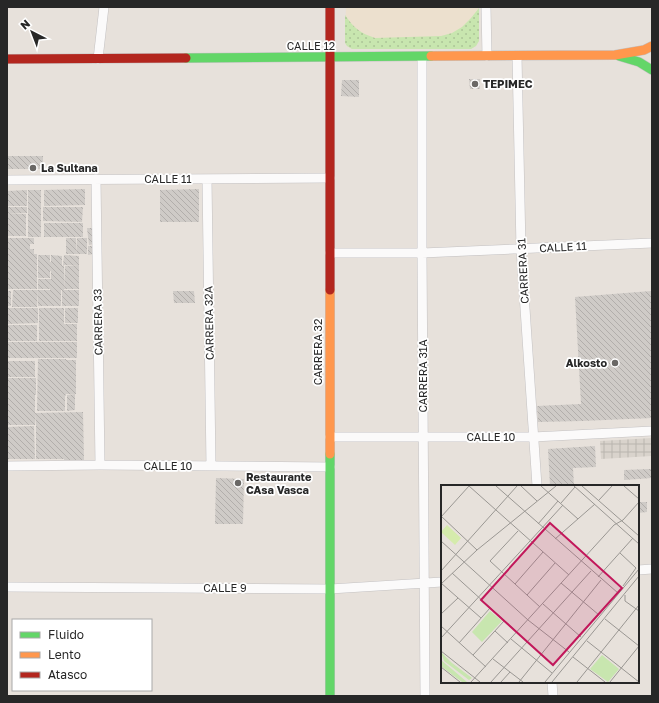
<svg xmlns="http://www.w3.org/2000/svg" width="659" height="703" viewBox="0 0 659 703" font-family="'Golos Text',sans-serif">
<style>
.education{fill:#ece0ce}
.grass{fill:url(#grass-dots)}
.plaza{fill:url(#plaza-grid)}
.building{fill:url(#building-back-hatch)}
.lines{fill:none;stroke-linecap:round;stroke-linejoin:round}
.street-casing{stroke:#c3c1c2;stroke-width:10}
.fast-casing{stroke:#c3c1c2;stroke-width:10}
.slow-casing{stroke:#c3c1c2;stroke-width:10}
.jam-casing{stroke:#c3c1c2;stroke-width:10}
.street{stroke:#fbfafa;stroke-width:9}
.fast{stroke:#63d668;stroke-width:9}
.slow{stroke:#ff974d;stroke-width:9}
.jam{stroke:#b3261e;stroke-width:9}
.poi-dot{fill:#6a6866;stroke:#fff;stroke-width:1.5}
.labels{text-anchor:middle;stroke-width:3.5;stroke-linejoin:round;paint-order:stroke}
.street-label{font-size:11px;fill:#272727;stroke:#fff}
.poi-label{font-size:11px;font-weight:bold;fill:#272727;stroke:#fff;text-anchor:start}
.inset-road{fill:none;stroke:#9a9793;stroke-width:1}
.view{fill:#c2185b;fill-opacity:0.15;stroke:#c2185b;stroke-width:2}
.inset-edge{fill:none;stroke:#272727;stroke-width:2}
</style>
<defs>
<pattern id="grass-dots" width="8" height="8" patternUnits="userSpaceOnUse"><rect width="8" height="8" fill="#c8e6af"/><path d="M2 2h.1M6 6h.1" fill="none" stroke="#acc597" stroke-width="1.8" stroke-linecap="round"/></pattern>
<pattern id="plaza-grid" width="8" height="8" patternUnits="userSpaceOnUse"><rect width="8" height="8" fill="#d9d3cc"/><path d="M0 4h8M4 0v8" fill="none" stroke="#bab5af"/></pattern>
<pattern id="building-back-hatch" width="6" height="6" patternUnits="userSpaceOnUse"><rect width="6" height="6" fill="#cfcbc7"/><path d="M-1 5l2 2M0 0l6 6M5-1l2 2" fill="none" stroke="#b2aeab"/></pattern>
</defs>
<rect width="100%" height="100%" fill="#e7e1db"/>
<path class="education" d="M346 7H479V41L476 46 471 49H352L347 46 345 40Z"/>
<path class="grass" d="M479 8V41L476 46 471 49H352L347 46 345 43V15C354 28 360 33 375 38L441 36 452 33 462 27 471 18Z"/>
<path class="plaza" d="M652 438V456L601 459 600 441Z"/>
<path class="building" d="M469 79H480V89H470Z
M342 80H359V97L341 96Z
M7 156H43V169H7Z
M85 189V205L44 206V190Z
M199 189V222H160V190Z
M27 190V206H7V191Z
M28 190H41V237H28Z
M7 207H27V213L7 214Z
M43 207H83L82 222 43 221Z
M7 214H26V236H7Z
M44 223H83V237H44Z
M87 228H92L94 244 89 245Z
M7 238H34V244H30V249H34V254H37V289H7Z
M66 238H76V254H66Z
M77 238H87V254H76Z
M88 246H94V254L88 255Z
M38 255H50V262H51V255L62 256V266L64 265V290H61V306H38V290H50V289H38V279H47V285V279H51V271H50V278H38Z
M64 255 79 256V266L63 265Z
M65 266H79V289H64Z
M13 290H38L37 307H12Z
M62 290H79V306H62Z
M7 291H11V306H7Z
M173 291H194L195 303H174Z
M651 291 652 322V418L582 421 538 422 537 406 581 404 575 297Z
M7 308H38V323L7 324Z
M39 308H64V324H77V341H39Z
M65 308H78V323H65Z
M7 325H37V341H7Z
M7 342H77V358H7Z
M38 359H66V360H76V394H66V396L65 395V411H37Z
M7 361H35V377H7Z
M7 378H36V395H7Z
M75 394V410L67 411V395Z
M7 395H35V413L83 412 84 460H64V459H36V415L35 425H7Z
M34 426 35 459H7V427Z
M595 446 596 467 573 468 574 486H550L548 449Z
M649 469H652V478L624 480V470Z
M216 478 244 479 243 524H215Z
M638 502H647V512L638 513Z"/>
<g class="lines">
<g class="street-casing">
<path id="street" d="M486 7 487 56
M517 56 521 249 537 486
M422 57V253L425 696
M98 59 104 7
M96 179 100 465
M207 179 211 466
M7 180 330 178
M330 253H422L652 243
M330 437H533L652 431
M7 466 100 465 330 467
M638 570 652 569
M7 587 330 589 442 582
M552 682 553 696"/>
</g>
<g class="fast-casing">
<path id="fast" d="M619 56 639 62 652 70
M186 58 431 56
M330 454V696"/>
</g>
<g class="slow-casing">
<path id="slow" d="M431 56 615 55 644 50 652 46
M330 290V454"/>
</g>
<g class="jam-casing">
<path id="jam" d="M330 7V290
M7 59 186 58"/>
</g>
<use href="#street" class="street"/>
<use href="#fast" class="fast"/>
<use href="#slow" class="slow"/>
<use href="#jam" class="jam"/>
</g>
<g class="poi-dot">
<circle cx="475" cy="84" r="4"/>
<circle cx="33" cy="168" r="4"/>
<circle cx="615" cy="363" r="4"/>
<circle cx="238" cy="483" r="4"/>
</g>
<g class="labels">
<g class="street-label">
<text x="311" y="50">CALLE 12</text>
<text x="168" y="183">CALLE 11</text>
<text transform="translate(563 247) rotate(-3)" y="4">CALLE 11</text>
<text transform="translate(523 271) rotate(-93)" y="4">CARRERA 31</text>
<text transform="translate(98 322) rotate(-91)" y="4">CARRERA 33</text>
<text transform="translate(209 323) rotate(-91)" y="4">CARRERA 32A</text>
<text transform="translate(318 352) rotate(-90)" y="4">CARRERA 32</text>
<text transform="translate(423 376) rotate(-90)" y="4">CARRERA 31A</text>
<text x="491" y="441">CALLE 10</text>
<text x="168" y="470">CALLE 10</text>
<text x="225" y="592">CALLE 9</text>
</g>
<g class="poi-label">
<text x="483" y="88">TEPIMEC</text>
<text x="41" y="172">La Sultana</text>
<text x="607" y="367" text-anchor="end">Alkosto</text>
<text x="246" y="481">Restaurante<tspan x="246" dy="13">CAsa Vasca</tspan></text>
</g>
</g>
<g transform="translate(441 485)">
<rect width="198" height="198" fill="#e7e1db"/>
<path d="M0 167 11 178 31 193 28 195 3 176ZM0 175 12 185 26 197H21L5 185 0 181Z" fill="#c8e6af"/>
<path d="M49 126 61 136 41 157 31 147ZM161 170 178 184 167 197 149 184Z" fill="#c8e6af"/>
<path d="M6 40 20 53 14 60 0 47Z" fill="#d5ebac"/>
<path class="inset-road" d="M28 1 128 90M55 1 177 108M80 1 96 16M100 1 137 34M133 1 198 59M141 1 198 51M183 1 198 14M158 15 171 1M120 18 134 2M0 31 36 65M0 32 28 1M97 39 117 16M77 46 49 76 99 122M114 54 154 19M0 56 87 135 128 167M179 68 195 83 182 101M0 86 76 1M11 88 76 147M157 92 192 53M0 98 40 133M120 98 158 130M0 99 36 65 115 1M74 99 102 67M86 110 114 78M184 110V116L198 126M102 119 140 152M0 129 17 113M164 134 198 161M0 141 45 182M54 146 67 158M0 153 122 20M70 154 111 188M146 156 198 197M18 158 49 123M0 166 39 197M32 170 63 136M132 172 164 197M52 174 82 197M0 182 19 197M30 197 173 40 182 35 198 17M50 197 150 86M60 197 69 187M78 197 160 95M104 197 198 84M111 197 198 91M136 197 198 120M169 197 198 161"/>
<path class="view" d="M109 38 181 103 112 180 40 115Z"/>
<rect width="198" height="198" class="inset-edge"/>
</g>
<rect width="659" height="703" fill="none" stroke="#272727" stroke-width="16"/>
<rect x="12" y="619" width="140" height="72" fill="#ffffff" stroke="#a9a9a9"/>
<rect x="20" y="632" width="20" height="6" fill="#63d668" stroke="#a9a9a9"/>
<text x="48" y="639" font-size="12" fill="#272727">Fluido</text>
<rect x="20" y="652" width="20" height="6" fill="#ff974d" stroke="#a9a9a9"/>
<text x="48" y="659" font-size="12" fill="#272727">Lento</text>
<rect x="20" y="672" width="20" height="6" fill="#b3261e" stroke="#a9a9a9"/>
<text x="48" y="679" font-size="12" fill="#272727">Atasco</text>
<g transform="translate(32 32) rotate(318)" stroke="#ffffff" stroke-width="3" paint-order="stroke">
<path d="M0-3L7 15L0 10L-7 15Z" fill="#272727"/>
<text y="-6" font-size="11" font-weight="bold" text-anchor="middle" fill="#272727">N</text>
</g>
</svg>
